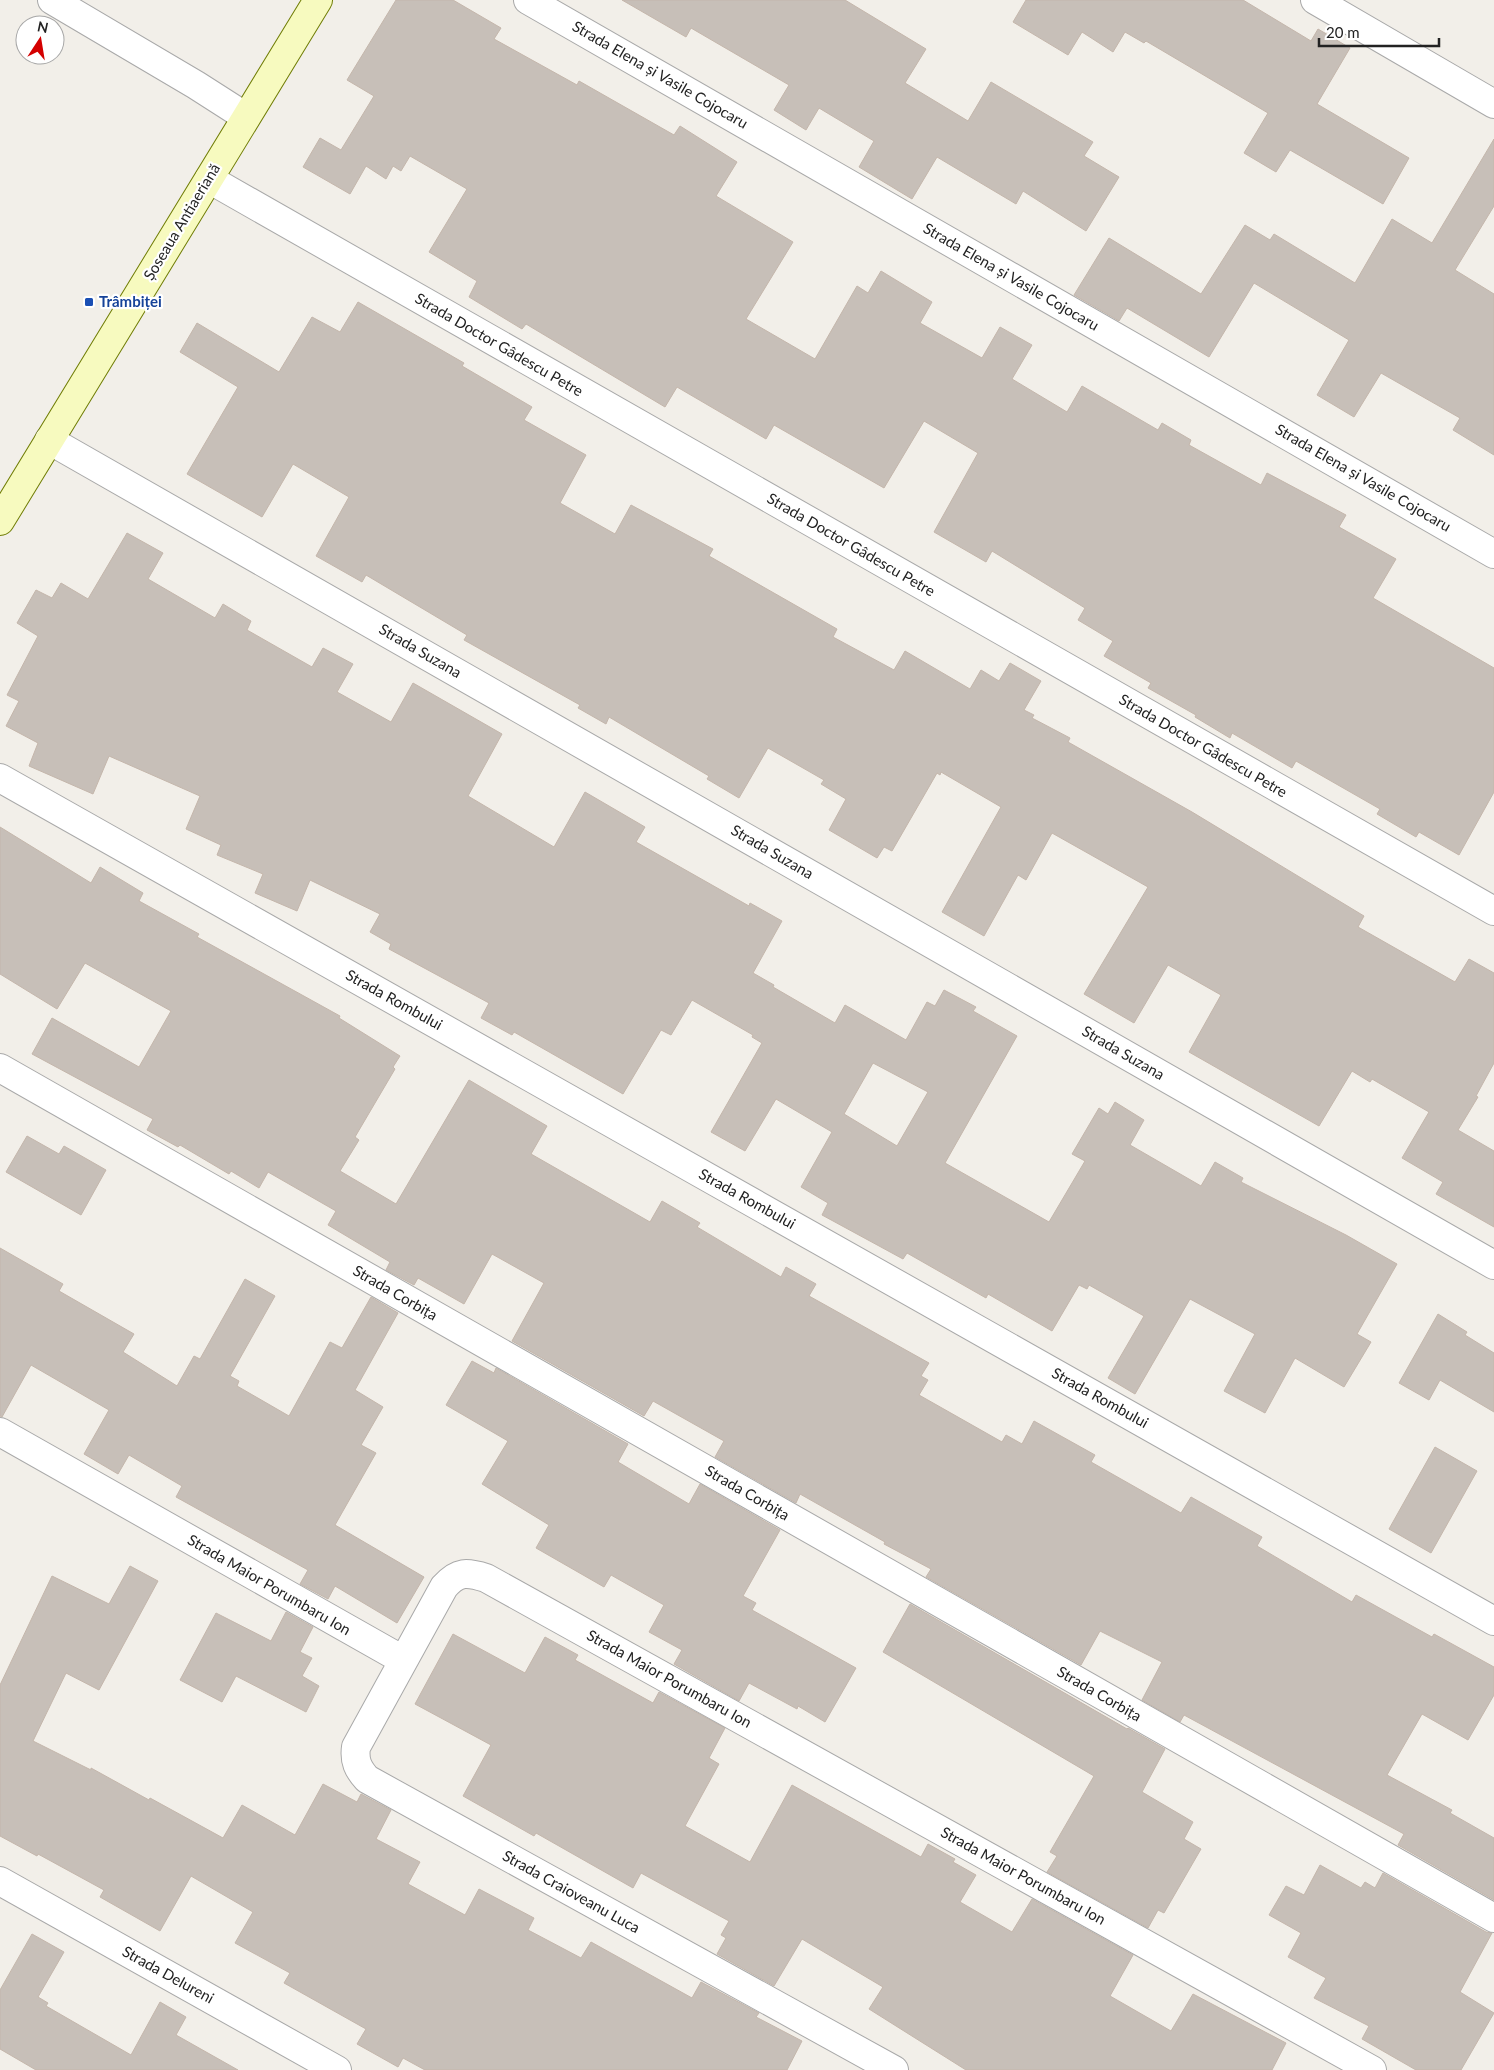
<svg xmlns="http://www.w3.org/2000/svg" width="1494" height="2070" viewBox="0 0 1494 2070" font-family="Lato,sans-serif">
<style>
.building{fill:#c7bfb8;stroke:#c4b6ab;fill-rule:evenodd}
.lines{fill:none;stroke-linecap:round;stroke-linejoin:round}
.street-casing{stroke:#a9a9a9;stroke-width:30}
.secondary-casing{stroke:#707d05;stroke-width:30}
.street{stroke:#fff;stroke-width:28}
.secondary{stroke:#f7fabf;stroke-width:28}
.transit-dot{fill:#1a4fb4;stroke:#fff;stroke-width:2}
.labels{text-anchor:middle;stroke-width:4.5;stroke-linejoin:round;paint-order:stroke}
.street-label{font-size:15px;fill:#222;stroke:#fff}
.transit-label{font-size:15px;font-weight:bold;fill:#164399;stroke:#fff;text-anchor:start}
</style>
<rect width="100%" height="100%" fill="#f2efe9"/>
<path class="building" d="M396 0H453L501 28 494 39 577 85 579 81 674 135 680 126 737 162 716 196 793 242 746 319 815 359 857 286 868 293 881 271 932 302 920 323 982 358 1000 327 1032 345 1012 379 1067 412 1082 386 1158 430 1162 423 1191 440 1189 445 1261 485 1267 473 1346 515 1339 527 1396 559 1373 598 1494 668V792L1459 855 1419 832 1416 837 1377 814 1380 809 1296 761 1292 768 1232 733 1230 738 1195 717 1196 715 1148 688 1151 683 1104 656 1113 641 1078 620 1085 608 992 551 986 562 934 532 978 453 924 421 884 488 774 425 766 439 677 387 665 407 526 324 522 329 469 297 477 281 429 252 467 189 410 156 401 171 393 166 386 179 366 166 350 194 303 167 320 138 341 150 374 96 347 80Z
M622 0H845L926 49 905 83 968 121 991 82 1093 142 1084 156 1119 177 1086 231 1023 191 1016 204 937 157 912 199 859 167 874 141 819 108 806 130 774 110 789 85 691 28 686 37Z
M1026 0H1243L1311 41 1318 29 1350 48 1317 104 1409 158 1383 204 1290 150 1276 172 1244 153 1268 113 1146 41 1144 43 1125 32 1113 52 1082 32 1068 55 1013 22Z
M1494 139V206L1455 270 1494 294V455L1453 430 1460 418 1381 373 1354 417 1317 395 1349 340 1254 283 1209 357 1127 308 1119 321 1074 295 1109 238 1201 294 1245 225 1270 240 1274 234 1355 283 1392 219 1432 243Z
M358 302 464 363 462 366 532 407 524 420 586 455 560 503 615 534 631 505 713 549 709 556 837 629 833 637 894 670 905 651 970 689 981 670 999 681 1010 663 1041 681 1024 710 1034 715 1032 718 1070 738 1068 742 1192 812 1364 916 1358 927 1455 982 1469 959 1494 973V1063L1476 1096 1478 1097 1458 1130 1494 1151V1227L1436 1194 1443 1182 1402 1158 1429 1112 1372 1079 1370 1082 1352 1071 1319 1126 1189 1052 1221 995 1168 965 1134 1023 1084 994 1148 887 1052 833 1026 880 1018 875 984 936 942 912 1001 807 941 772 940 775 937 773 892 851 884 847 877 858 829 830 846 799 821 784 824 780 768 748 739 798 707 779 709 776 609 717 606 724 578 708 580 705 464 640 467 635 366 575 362 582 316 556 349 497 293 464 262 517 187 474 238 387 180 352 197 323 279 372 312 317 340 332Z
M127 533 163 553 148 579 215 618 223 604 251 621 247 630 312 667 323 648 353 664 337 692 391 722 413 683 502 734 468 796 554 847 585 792 645 827 636 842 749 906 750 903 782 921 753 973 774 985 773 987 835 1023 845 1005 906 1040 927 1002 935 1006 944 990 976 1007 973 1011 1017 1036 945 1163 1049 1222 1085 1161 1072 1154 1099 1108 1108 1114 1115 1102 1144 1120 1130 1145 1201 1186 1215 1162 1243 1178 1241 1182 1346 1235 1397 1264 1357 1334 1371 1342 1344 1387 1295 1358 1265 1413 1224 1391 1255 1334 1190 1299 1135 1394 1108 1378 1144 1316 1089 1285 1087 1289 1079 1285 1052 1331 988 1294 986 1298 907 1253 903 1259 822 1215 828 1203 801 1187 832 1132 776 1099 745 1151 711 1132 762 1043 752 1037 753 1035 692 1000 671 1035 661 1030 623 1094 514 1032 512 1035 481 1018 489 1003 389 949 391 944 370 932 380 914 310 880 297 911 255 893 263 874 217 855 221 845 186 829 200 796 109 756 93 794 29 766 38 743 6 726 19 701 7 695 38 636 17 623 36 590 52 598 61 583 88 599ZM873 1063 928 1092 897 1146 844 1114Z
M0 827 91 883 100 867 143 893 139 901 199 934 197 937 340 1016 339 1018 400 1056 393 1067 395 1069 355 1137 359 1140 340 1171 396 1204 469 1080 547 1126 531 1154 650 1222 662 1201 700 1223 697 1227 781 1277 786 1267 816 1284 809 1296 929 1363 921 1376 928 1380 919 1395 1002 1442 1006 1435 1022 1444 1034 1421 1095 1455 1091 1462 1181 1513 1191 1497 1262 1537 1257 1546 1352 1602 1356 1595 1432 1637 1434 1634 1494 1667V1695L1468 1740 1422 1714 1387 1775 1452 1810 1450 1813 1494 1838V1900L1398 1845 1404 1834 1184 1715 1180 1722 1142 1700 1162 1662 1100 1631 1081 1665 926 1577 931 1569 884 1544 885 1542 800 1494 796 1503 715 1457 724 1441 653 1401 644 1416 512 1341 544 1283 492 1254 464 1304 418 1278 414 1285 386 1270 390 1262 328 1225 336 1211 268 1172 259 1188 231 1171 229 1174 180 1145 178 1147 147 1130 153 1119 32 1054 52 1018 139 1067 171 1011 85 963 57 1009 0 974Z
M27 1136 59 1154 64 1146 106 1170 81 1215 6 1172Z
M0 1248 63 1284 59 1291 134 1334 123 1352 177 1386 194 1356 200 1359 245 1279 275 1296 230 1376 239 1381 237 1386 289 1416 330 1342 342 1348 371 1297 398 1313 355 1390 383 1407 361 1445 376 1453 335 1525 424 1577 397 1623 335 1586 328 1599 300 1584 308 1570 176 1497 182 1486 129 1455 118 1474 84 1454 109 1410 31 1365 2 1417 0 1416Z
M1438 1314 1467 1332 1465 1335 1494 1353V1412L1440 1380 1429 1400 1399 1383Z
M472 1361 494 1373 496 1368 628 1444 618 1462 689 1504 700 1484 780 1530 743 1596 756 1603 752 1610 856 1668 825 1722 798 1706 797 1709 749 1683 739 1701 674 1664 682 1650 649 1632 664 1605 611 1575 604 1587 536 1548 549 1525 482 1484 508 1441 446 1405Z
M1435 1447 1477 1471 1431 1553 1389 1529Z
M130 1566 158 1581 99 1690 66 1673 33 1741 91 1770V1768L149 1800 150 1798 223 1838 242 1805 295 1835 323 1784 357 1802 361 1794 391 1810 376 1839 420 1862 408 1884 465 1915 479 1889 534 1918 528 1930 581 1958 591 1942 692 1998 701 1982 759 2013 756 2017 802 2041 787 2070H425L403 2058 398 2067 357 2044 366 2029 284 1983 290 1973 235 1943 253 1912 191 1876 160 1931 100 1897 104 1890 38 1854 37 1856 0 1836V1685L52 1576 109 1604Z
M910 1604 1127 1729 1128 1728 1165 1749 1142 1792 1193 1822 1184 1839 1201 1849 1164 1913 1158 1910 1148 1928 1047 1872 1057 1856 1050 1852 1094 1776 883 1652Z
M286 1612 313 1627 300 1652 312 1658 302 1676 319 1686 306 1712 236 1676 222 1702 180 1680 216 1613 271 1641Z
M453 1634 525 1673 545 1637 578 1655 575 1660 653 1703 659 1692 725 1728 709 1758 719 1764 685 1826 750 1862 792 1785 921 1857 928 1844 955 1859 953 1862 976 1875 960 1902 1012 1932 1032 1899 1133 1955 1110 1996 1171 2031 1193 1994 1286 2043 1272 2070H966L869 2009 883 1987 802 1939 774 1986 717 1954 726 1938 721 1935 729 1921 641 1873 633 1888 536 1833 534 1836 463 1796 491 1745 415 1704Z
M1320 1865 1361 1888 1365 1882 1375 1888 1383 1873 1486 1932 1492 1933 1460 1992 1494 2013 1461 2070H1416L1362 2039 1369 2026 1314 1998 1326 1978 1288 1957 1301 1933 1269 1915 1286 1886 1304 1895Z
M32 1934 64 1952 38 1997 48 2003 46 2006 131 2055 160 2002 186 2017 176 2035 238 2070H36L0 2049V1990Z"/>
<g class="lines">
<g class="street-casing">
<path id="street" d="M52 0 196 85 246 117
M528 0 1494 554
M1315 0 1494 104
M209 179 1494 911
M49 440 1494 1265
M0 778 1494 1621
M0 1068 1494 1918
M0 1432 403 1660
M0 1881 337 2070
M894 2070 367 1779C358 1769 354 1761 356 1747L444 1587C458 1571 467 1572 486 1578L1372 2070"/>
</g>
<g class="secondary-casing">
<path id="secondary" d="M0 521 318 0"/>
</g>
<use href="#street" class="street"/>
<use href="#secondary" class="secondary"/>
</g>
<rect class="transit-dot" x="84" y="297" width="10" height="10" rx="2.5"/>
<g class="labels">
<g class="street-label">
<text transform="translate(660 75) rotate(30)" y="5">Strada Elena și Vasile Cojocaru</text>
<text transform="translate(182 222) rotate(-59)" y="5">Șoseaua Antiaeriană</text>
<text transform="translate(1011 277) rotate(30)" y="5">Strada Elena și Vasile Cojocaru</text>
<text transform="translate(499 345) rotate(30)" y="5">Strada Doctor Gâdescu Petre</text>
<text transform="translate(1363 478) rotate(30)" y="5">Strada Elena și Vasile Cojocaru</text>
<text transform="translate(851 545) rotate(30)" y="5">Strada Doctor Gâdescu Petre</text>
<text transform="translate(420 651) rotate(30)" y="5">Strada Suzana</text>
<text transform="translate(1203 746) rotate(30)" y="5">Strada Doctor Gâdescu Petre</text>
<text transform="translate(772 852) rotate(30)" y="5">Strada Suzana</text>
<text transform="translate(394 1000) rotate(29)" y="5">Strada Rombului</text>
<text transform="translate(1123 1053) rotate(30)" y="5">Strada Suzana</text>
<text transform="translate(747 1199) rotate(29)" y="5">Strada Rombului</text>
<text transform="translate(395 1293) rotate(30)" y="5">Strada Corbița</text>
<text transform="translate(1100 1398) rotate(29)" y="5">Strada Rombului</text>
<text transform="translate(747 1493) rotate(30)" y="5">Strada Corbița</text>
<text transform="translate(269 1585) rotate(30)" y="5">Strada Maior Porumbaru Ion</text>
<text transform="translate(669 1679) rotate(29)" y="5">Strada Maior Porumbaru Ion</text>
<text transform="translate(1099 1694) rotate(30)" y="5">Strada Corbița</text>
<text transform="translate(1023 1876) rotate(29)" y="5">Strada Maior Porumbaru Ion</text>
<text transform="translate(571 1892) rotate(29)" y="5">Strada Craioveanu Luca</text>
<text transform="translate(168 1975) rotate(29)" y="5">Strada Delureni</text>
</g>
<g class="transit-label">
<text x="99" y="307">Trâmbiței</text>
</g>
</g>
<g transform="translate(40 40) rotate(12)"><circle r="24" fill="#ffffff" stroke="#a7a7a7"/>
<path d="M0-4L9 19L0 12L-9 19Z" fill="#d40000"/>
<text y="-8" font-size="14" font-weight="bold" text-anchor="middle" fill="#222222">N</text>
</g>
<path d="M1319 38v8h120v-8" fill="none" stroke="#222222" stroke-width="2.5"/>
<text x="1326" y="38" font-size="15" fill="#222222" stroke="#ffffff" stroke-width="4" paint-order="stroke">20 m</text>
</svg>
